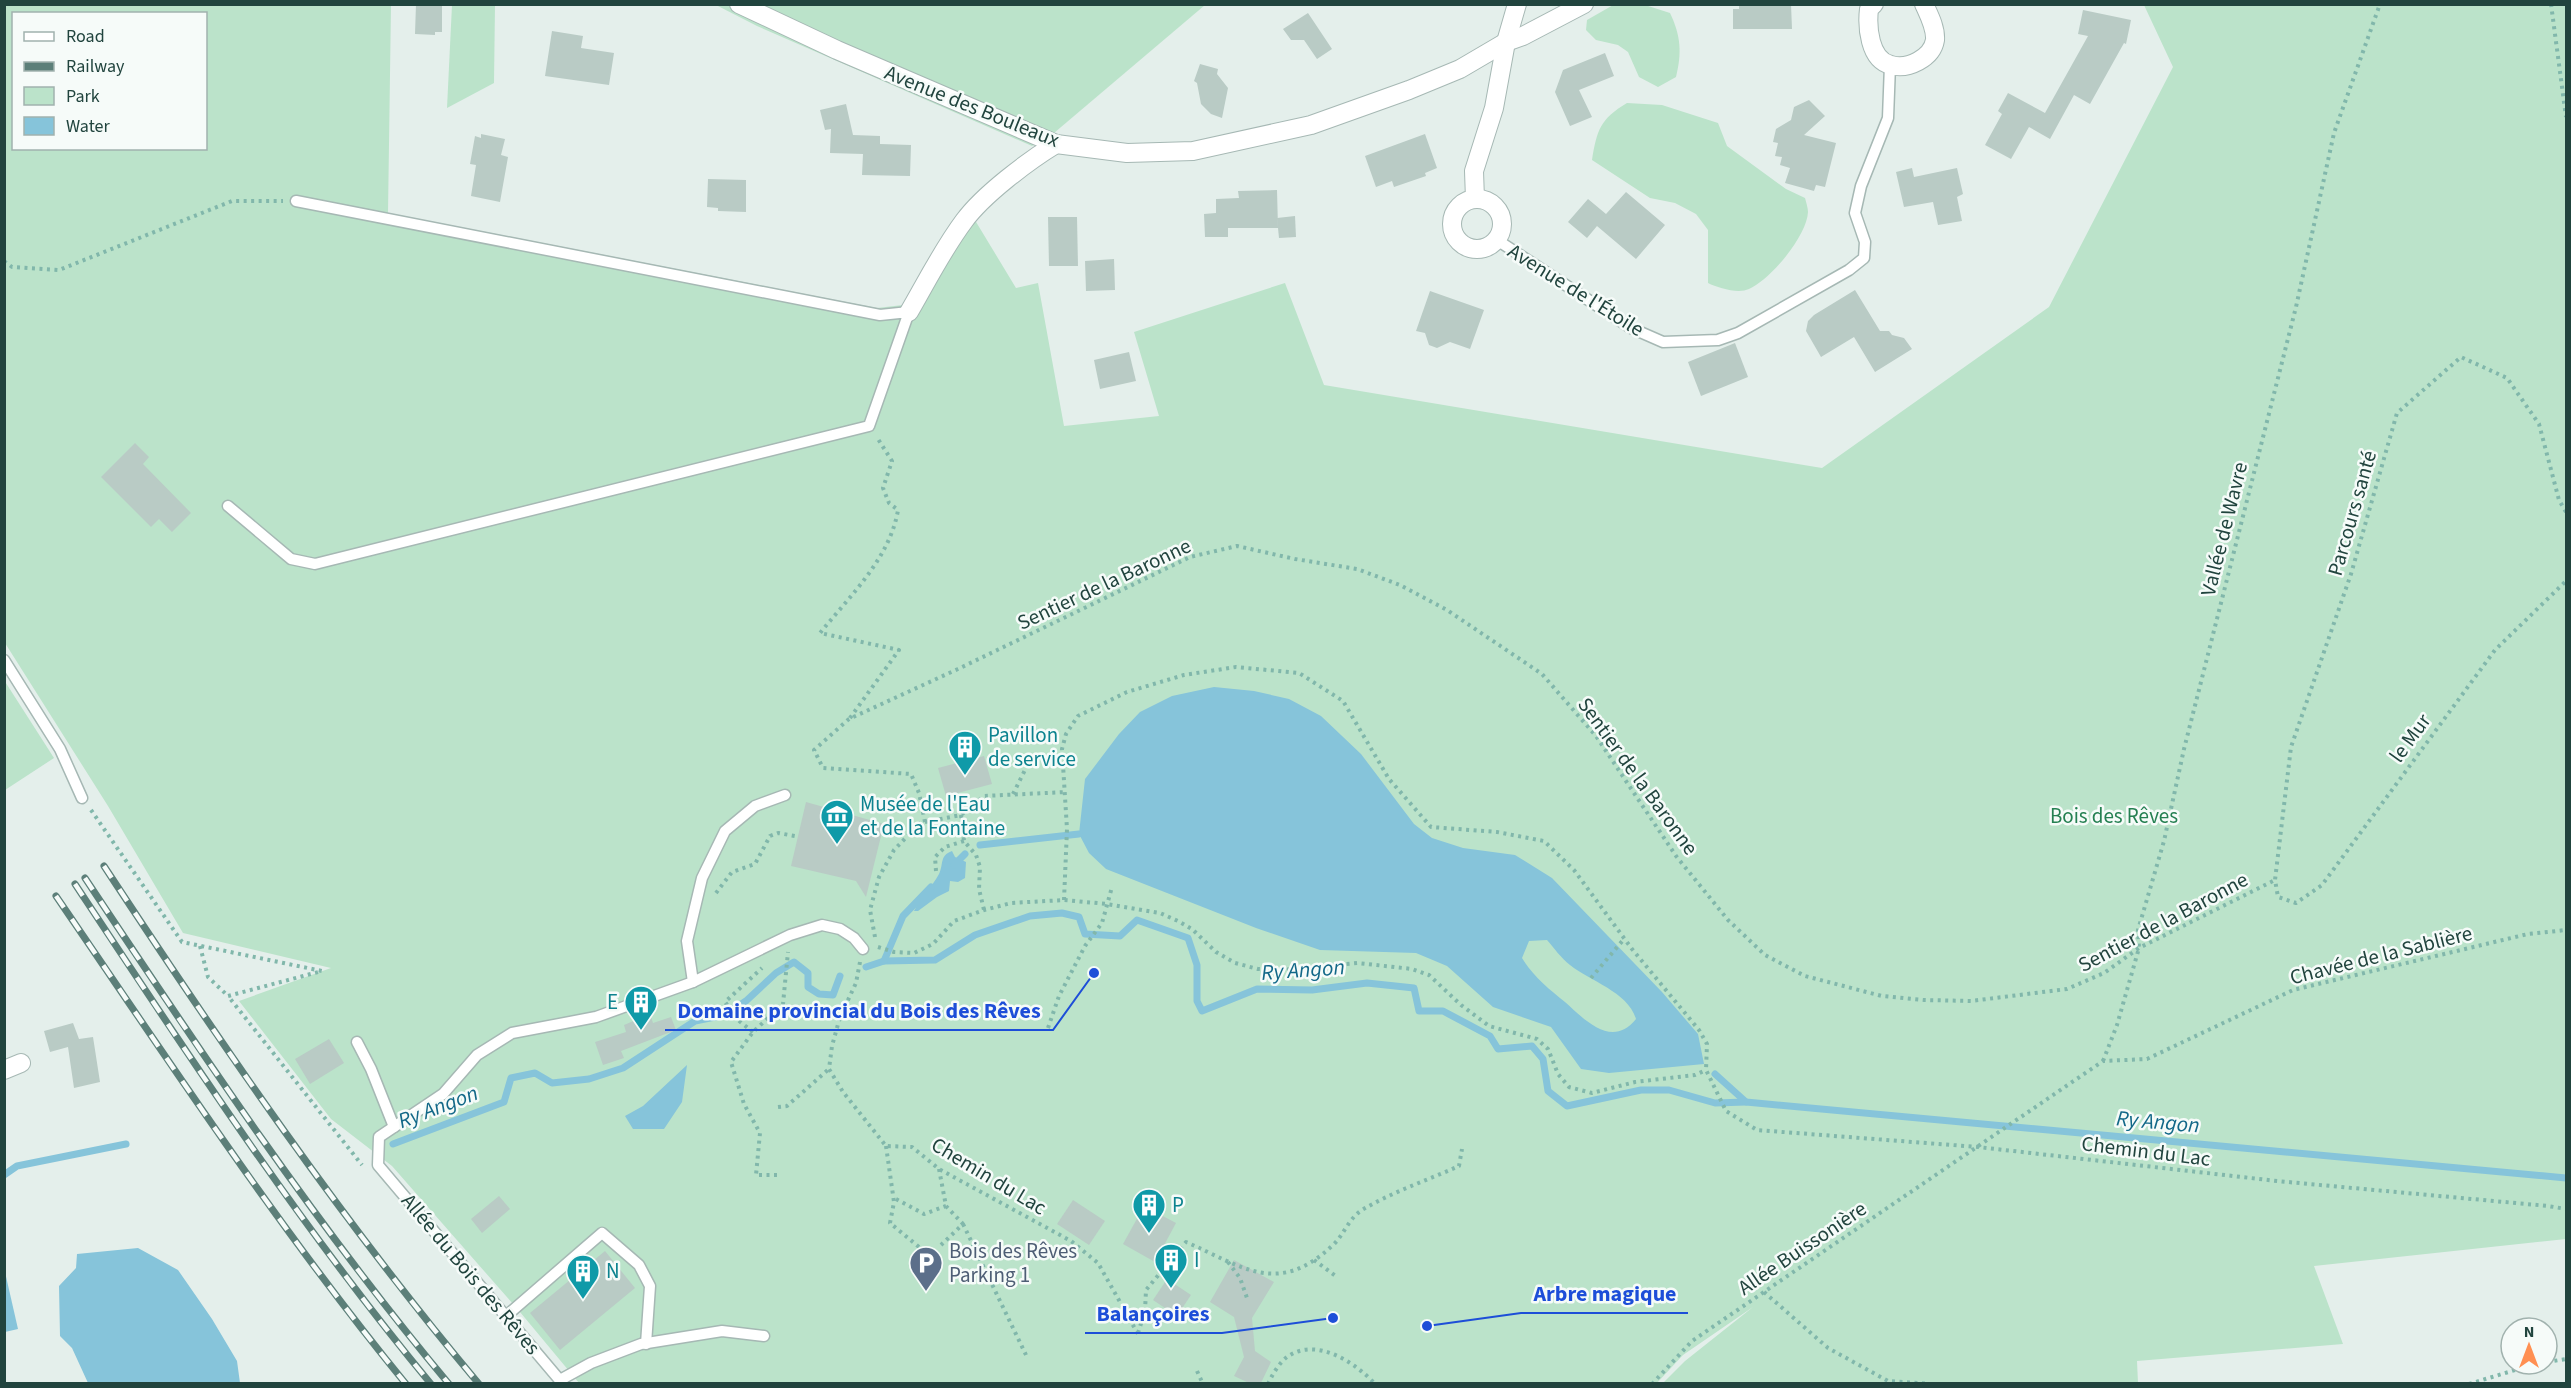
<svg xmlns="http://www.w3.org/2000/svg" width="2571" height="1388" viewBox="0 0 2571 1388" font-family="'Source Sans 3',sans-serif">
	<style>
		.green { fill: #bbe3ca; fill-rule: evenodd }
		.water { fill: #86c4da; fill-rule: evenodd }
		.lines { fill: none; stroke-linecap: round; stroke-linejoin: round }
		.stream { stroke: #86c4da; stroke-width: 7 }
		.building { fill: #b9cbc5 }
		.service-casing { stroke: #a6b8b4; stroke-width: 13 }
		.minor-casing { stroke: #a6b8b4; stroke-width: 20 }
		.path { stroke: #81b7ab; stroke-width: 4; stroke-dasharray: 3 4.5; stroke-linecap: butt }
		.service { stroke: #fff; stroke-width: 10 }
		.minor { stroke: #fff; stroke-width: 18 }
		.rail-casing { stroke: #5c7f79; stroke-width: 7 }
		.rail { stroke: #f6fbf9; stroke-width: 4.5; stroke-dasharray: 14; stroke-linecap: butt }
		.labels { text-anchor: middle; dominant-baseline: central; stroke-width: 5; stroke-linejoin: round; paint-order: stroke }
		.street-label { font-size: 21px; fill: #21443e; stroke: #f6fbf9 }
		.culture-label { font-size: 21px; fill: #0d838f; stroke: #f6fbf9; text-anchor: start }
		.park-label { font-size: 21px; fill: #258052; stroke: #f6fbf9 }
		.service-label { font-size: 21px; fill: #4e5e75; stroke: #f6fbf9; text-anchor: start }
		.water-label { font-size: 22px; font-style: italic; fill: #126888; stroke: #f6fbf9 }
		.leader { fill: none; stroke: #1d4ed8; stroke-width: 2 }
		.callout-dot { fill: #1d4ed8; stroke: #f6fbf9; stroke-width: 2 }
		.callout-label { font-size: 22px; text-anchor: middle; font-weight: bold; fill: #1d4ed8; stroke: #f6fbf9; stroke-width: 5; stroke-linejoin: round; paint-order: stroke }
	</style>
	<rect width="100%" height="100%" fill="#e4efeb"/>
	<g class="green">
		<path d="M 1615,4 L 1645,5 L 1670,13 C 1681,36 1682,53 1676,77 L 1658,87 L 1639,77 L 1628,52 L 1618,45 L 1596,40 L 1586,30 L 1587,20 Z"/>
		<path d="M 5,5 L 391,5 L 388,213 L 877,308 L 903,305 L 967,207 L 1016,288 L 1038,283 L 1064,426 L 1159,416 L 1134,332 L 1285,283 L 1324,385 L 1822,468 L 2049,307 L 2173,67 L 2144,5 L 2566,5 L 2566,1239 L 2314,1266 L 2343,1344 L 2137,1361 L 2138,1383 L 1663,1383 L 1685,1361 L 1753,1307 L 1683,1355 L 1657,1383 L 579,1383 L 520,1312 L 392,1166 L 331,1119 L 239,1001 L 331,968 L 183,933 L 108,806 L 5,643 ZM 14,14 L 206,14 L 206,148 L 14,148 Z"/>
		<path d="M 452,5 L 495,5 L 494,83 L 447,108 Z"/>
		<path d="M 716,5 L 1205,5 L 1054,133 L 1032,146 L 757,26 Z"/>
		<path d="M 1627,103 L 1662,105 L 1718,123 L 1727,146 L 1786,189 L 1805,198 C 1806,202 1808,208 1808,212 C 1807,236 1770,280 1749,289 C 1738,294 1718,288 1708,283 L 1708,230 L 1696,214 L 1675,203 L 1650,198 L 1592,160 C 1597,130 1600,119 1627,103 Z"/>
		<path d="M 4,680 L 54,758 L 5,790 L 4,790 Z"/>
	</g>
	<g class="water">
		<path d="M 1214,687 L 1254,691 L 1289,699 L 1321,716 L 1361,754 L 1414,824 L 1432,838 L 1463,848 L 1515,855 L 1552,878 L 1662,992 L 1698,1034 L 1704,1064 L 1609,1073 L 1581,1069 L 1551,1027 L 1493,1007 L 1447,966 L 1416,953 L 1320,950 L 1256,928 L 1106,869 L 1089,853 L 1079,834 L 1085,779 L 1119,734 L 1140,712 L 1172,696 ZM 1547,940 C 1554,948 1561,958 1570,965 C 1590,981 1628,992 1636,1019 C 1612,1049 1585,1020 1565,1002 C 1549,989 1533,976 1522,958 L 1529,941 Z"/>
		<path d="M 952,851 L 955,857 L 966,862 L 965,878 L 958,882 L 950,881 L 949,891 L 937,897 L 918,911 L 914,911 C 921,897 932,887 939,874 C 944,864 939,856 952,851 Z"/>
		<path d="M 687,1065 L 682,1102 L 664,1129 L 633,1129 L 625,1116 L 643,1106 Z"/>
		<path d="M 138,1248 L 178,1270 L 212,1319 L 237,1361 L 240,1383 L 88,1383 L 72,1348 L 60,1336 L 59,1286 L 76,1268 L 77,1254 Z"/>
		<path d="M 5,1272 L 18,1329 L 5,1332 L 4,1332 Z"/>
	</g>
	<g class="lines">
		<g class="stream">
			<path d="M 980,845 L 1079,834"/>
			<path d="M 954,865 L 965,854"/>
			<path d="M 884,961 L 935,960 L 975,935 L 1030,916 L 1062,913 L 1079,917 L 1085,934 L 1120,936 L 1137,920 L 1188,938 L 1197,965 L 1197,1001 L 1202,1011 L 1257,989 L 1312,990 L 1367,983 L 1414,988 L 1419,1011 L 1443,1011 L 1490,1036 L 1498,1049 L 1532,1046 L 1543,1059 L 1548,1091 L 1567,1106 L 1641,1090 L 1669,1090 L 1715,1103 L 1746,1102"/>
			<path d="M 866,967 L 884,961 L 903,916 L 931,887"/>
			<path d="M 1715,1074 L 1746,1102 L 2566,1178"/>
			<path d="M 393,1144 L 504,1102 L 511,1078 L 535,1073 L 552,1083 L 589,1079 L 623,1068 L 695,1021 L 725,1015 L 746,1001 L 776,973 L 794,962 L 808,973 L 808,987 L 819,994 L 833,995 L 840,976"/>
			<path d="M 4,1175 L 17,1166 L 126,1144"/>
		</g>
	</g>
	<g class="building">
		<path d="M 416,4 L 442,4 L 442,32 L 435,32 L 435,35 L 415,34 Z"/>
		<path d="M 1739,4 L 1791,4 L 1792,29 L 1733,29 L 1733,9 L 1739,9 Z"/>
		<path d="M 2083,10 L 2131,20 L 2126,44 L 2124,43 L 2090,104 L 2074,95 L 2050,139 L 2029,127 L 2011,159 L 1985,145 L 2002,114 L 1998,111 L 2008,93 L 2045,113 L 2088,36 L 2078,34 Z"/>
		<path d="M 1308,13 L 1332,49 L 1317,59 L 1304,40 L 1291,40 L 1283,29 Z"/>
		<path d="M 552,31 L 583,36 L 581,48 L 614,53 L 609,85 L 545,76 Z"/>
		<path d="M 1605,53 L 1614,76 L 1579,90 L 1592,117 L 1570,126 L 1555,92 L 1563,70 Z"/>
		<path d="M 1200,64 L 1218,69 L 1217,74 L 1228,88 L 1222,118 L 1211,114 L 1201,104 L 1197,83 L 1194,81 Z"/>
		<path d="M 1809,100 L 1825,116 L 1804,135 L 1836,143 L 1825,187 L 1816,185 L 1814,191 L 1785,183 L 1790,168 L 1780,165 L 1782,157 L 1775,156 L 1778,143 L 1773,142 L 1776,129 L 1791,120 L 1794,107 Z"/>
		<path d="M 846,104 L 853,135 L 880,136 L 880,144 L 911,145 L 910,176 L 862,175 L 863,154 L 830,153 L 831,129 L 825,130 L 820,110 Z"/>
		<path d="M 481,134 L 505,139 L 501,155 L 508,157 L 500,202 L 471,196 L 476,165 L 470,164 L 475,136 L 481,138 Z"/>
		<path d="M 1425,134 L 1437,168 L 1425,173 L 1426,176 L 1394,187 L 1392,181 L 1376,187 L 1365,156 Z"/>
		<path d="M 1912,168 L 1914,177 L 1957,168 L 1963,194 L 1957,197 L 1962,221 L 1938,225 L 1933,202 L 1904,207 L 1896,172 Z"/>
		<path d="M 708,179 L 746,180 L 746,212 L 718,211 L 718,208 L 707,207 Z"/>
		<path d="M 1277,190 L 1278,228 L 1228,228 L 1228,237 L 1205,237 L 1204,214 L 1216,213 L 1216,199 L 1239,198 L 1238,191 Z"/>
		<path d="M 1626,192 L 1665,225 L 1636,259 L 1597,226 L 1587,238 L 1568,222 L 1588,199 L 1606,214 Z"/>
		<path d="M 1295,216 L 1296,237 L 1279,238 L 1277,218 Z"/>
		<path d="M 1048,217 L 1077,217 L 1078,266 L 1049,266 Z"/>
		<path d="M 1114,259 L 1115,290 L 1086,291 L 1085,261 Z"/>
		<path d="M 1855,290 L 1880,331 L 1889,331 L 1892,335 L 1904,338 L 1912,349 L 1875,372 L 1854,337 L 1821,357 L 1806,331 L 1808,321 L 1814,315 Z"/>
		<path d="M 1430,291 L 1484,310 L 1470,349 L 1450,342 L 1437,348 L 1429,345 L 1425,333 L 1416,331 Z"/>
		<path d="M 1735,343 L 1748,377 L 1701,396 L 1688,362 Z"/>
		<path d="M 1129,352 L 1136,381 L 1100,389 L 1094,360 Z"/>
		<path d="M 135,443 L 149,457 L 143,464 L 191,513 L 172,532 L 159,519 L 151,527 L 101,477 Z"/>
		<path d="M 984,756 L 992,784 L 946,796 L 938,768 Z"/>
		<path d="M 806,802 L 884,824 L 866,897 L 856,881 L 791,866 Z"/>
		<path d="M 650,1014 L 653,1023 L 671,1017 L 676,1030 L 621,1051 L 624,1058 L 603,1065 L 595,1042 L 626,1032 L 624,1025 Z"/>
		<path d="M 73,1023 L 79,1039 L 93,1037 L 100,1082 L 74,1088 L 68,1047 L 50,1052 L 44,1031 Z"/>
		<path d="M 329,1039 L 344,1063 L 310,1084 L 295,1059 Z"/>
		<path d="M 499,1196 L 510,1209 L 482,1233 L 471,1219 Z"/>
		<path d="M 1073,1200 L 1105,1221 L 1089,1245 L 1057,1224 Z"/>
		<path d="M 1144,1206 L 1176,1223 L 1155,1262 L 1123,1244 Z"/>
		<path d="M 605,1251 L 635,1288 L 560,1350 L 530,1313 Z"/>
		<path d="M 1234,1260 L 1274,1282 L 1252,1318 L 1255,1351 L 1271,1362 L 1261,1383 L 1249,1383 L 1234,1376 L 1244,1357 L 1234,1317 L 1210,1302 Z"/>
		<path d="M 1167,1279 L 1191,1295 L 1177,1316 L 1153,1300 Z"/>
	</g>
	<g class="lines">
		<defs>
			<g id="service">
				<path d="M 1497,240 L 1631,328 L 1663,342 L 1718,340 L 1738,333 L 1849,270 L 1864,258 L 1865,242 L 1855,213 L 1861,186 L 1888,118 L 1890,65"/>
				<path d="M 228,506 L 291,559 L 315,564 L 869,426 L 909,312 L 880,315 L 296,201"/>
				<path d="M 4,660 L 60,749 L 82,798"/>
				<path d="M 693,982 L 687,941 L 702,878 L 725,831 L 755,806 L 785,795"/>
				<path d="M 357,1042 L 371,1069 L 394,1127"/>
				<path d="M 506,1316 L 602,1233 L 639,1265 L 650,1286 L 646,1344"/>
				<path d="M 560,1380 L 591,1363 L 641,1344 L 722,1331 L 764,1336"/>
				<path d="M 563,1384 L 378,1165 L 379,1137 L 443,1094 L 477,1055 L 512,1033 L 596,1017 L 693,982 L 790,935 L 822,925 L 840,929 L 854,938 L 863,949"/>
			</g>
			<g id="minor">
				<path d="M 739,4 L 837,50 L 1056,144 L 1127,153 L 1193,151 L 1311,125 L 1409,90 L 1460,69 L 1506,42 L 1523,36 L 1584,4"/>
				<path d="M 1874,4 L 1869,9 C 1867,26 1869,60 1891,65 C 1908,70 1932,58 1935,40 C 1936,28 1929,15 1924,4"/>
				<path d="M 1475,199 L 1474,171 L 1494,108 L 1506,42 L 1517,4"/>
				<circle cx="1477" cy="224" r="25"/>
				<path d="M 909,312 C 927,281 943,249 964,221 C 983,195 1028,161 1056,144"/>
				<path d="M 4,1070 L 21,1063"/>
			</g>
		</defs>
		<use href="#service" class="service-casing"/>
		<use href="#minor" class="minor-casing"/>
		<g class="path">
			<path d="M 2551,4 L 2566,117"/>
			<path d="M 4,261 L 12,267 L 59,270 L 232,201 L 283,201"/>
			<path d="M 2566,512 L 2559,500 L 2539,424 L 2507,378 L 2461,357 L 2397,413 L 2351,574 L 2291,747 L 2275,880 L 2278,897 L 2296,903 L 2322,885 L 2495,650 L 2566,581"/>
			<path d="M 850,718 L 899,650 L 820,633 C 850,596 890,558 898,510 L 889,503 L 883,488 L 892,461 L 878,439"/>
			<path d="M 1013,794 L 1027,766"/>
			<path d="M 91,810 L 182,942 L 322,971 L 228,996 L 362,1165"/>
			<path d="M 961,815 L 964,841 L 976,855 L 980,867 L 979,889 L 984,910"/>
			<path d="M 925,822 L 919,793 L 911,774 L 823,768 L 814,750 L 849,719 L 958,669 L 1190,557 L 1237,546 L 1295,559 L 1357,569 L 1400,585 L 1447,610 L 1542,674 L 1596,736 L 1676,856 L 1728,920 L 1765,955 L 1805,976 L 1882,996 L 1924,1000 L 1971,1001 L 2067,989 L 2104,973 L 2139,948 L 2275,880"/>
			<path d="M 936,871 L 935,857 L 945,847 L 964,841"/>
			<path d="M 716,893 L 732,872 L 755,864 L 770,836 L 778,833 L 795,836"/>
			<path d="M 1064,900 L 1067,829 L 1062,749 L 1066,734 L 1078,716 L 1127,692 L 1184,675 L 1236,667 L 1299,673 L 1343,701 L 1389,779 L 1431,827 L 1497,832 L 1544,841 L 1574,870 L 1632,949 L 1699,1030 L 1707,1044 L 1706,1070 L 1726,1111 L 1757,1130 L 1978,1147 L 2277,1181 L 2548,1206 L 2566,1209"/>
			<path d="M 875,937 L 870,910 L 879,877 L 894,850 L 920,823 L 961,815 L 984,796 L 1066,792"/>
			<path d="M 200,946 L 208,977 L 228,996"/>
			<path d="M 878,947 L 894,952 L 914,953 L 933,944 L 954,921 L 984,910 L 1011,903 L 1064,900 L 1107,904 L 1160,913 L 1178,921 L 1192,929 L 1216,952 L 1235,963 L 1258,969 L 1281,970 L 1358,963 L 1412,969 L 1429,975 L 1461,1005 L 1489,1026 L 1537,1039 L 1548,1049 L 1558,1074 L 1569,1087 L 1592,1093 L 1635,1082 L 1695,1075 L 1706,1070"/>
			<path d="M 860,962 L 856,983 L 840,1017 L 832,1046 L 829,1069 L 843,1092 L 886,1146 L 912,1147 L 939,1169 L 1071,1241 L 1098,1263 L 1138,1334"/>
			<path d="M 1591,978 L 1624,939"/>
			<path d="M 1048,1028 L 1059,996 L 1085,946 L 1102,923 L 1112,887"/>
			<path d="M 753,1032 L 738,1020 L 725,1002 L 762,968"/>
			<path d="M 2103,1061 L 2117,1025 L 2139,948 L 2138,930 L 2164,841 L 2184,749 L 2296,307 L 2334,133 L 2380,4"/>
			<path d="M 778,1107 L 787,1106 L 829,1069"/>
			<path d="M 886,1146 L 894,1202 L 890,1223 L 919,1247"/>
			<path d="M 939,1169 L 946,1206 L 963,1224 L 941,1245"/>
			<path d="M 777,1175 L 756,1175 L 760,1133 L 744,1104 L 731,1062 L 753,1032 L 783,1004 L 788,952"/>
			<path d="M 896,1199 L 924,1214 L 946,1206"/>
			<path d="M 963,1224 L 1026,1355"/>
			<path d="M 1314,1260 L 1337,1277"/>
			<path d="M 1228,1262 L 1240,1278 L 1247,1298"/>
			<path d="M 1764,1292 L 1828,1348 L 1888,1381 L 1931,1384"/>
			<path d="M 1138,1333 L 1145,1311 L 1146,1290 L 1186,1242 C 1243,1267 1278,1297 1333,1245 C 1344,1235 1348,1219 1362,1210 C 1392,1192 1428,1180 1459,1166 L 1462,1149"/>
			<path d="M 2547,1362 L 2566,1359"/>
			<path d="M 1197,1371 L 1203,1384"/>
			<path d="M 1268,1384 C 1272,1375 1279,1363 1287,1357 C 1316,1336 1356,1363 1375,1384"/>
			<path d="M 1652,1384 L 1692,1341 L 2103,1061 L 2147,1059 L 2293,990 L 2528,934 L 2566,930"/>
			<path d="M 2384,1384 L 2391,1384"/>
			<path d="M 2469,1384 L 2535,1364"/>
		</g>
		<use href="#service" class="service"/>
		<use href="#minor" class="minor"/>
		<defs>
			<g id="rail">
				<path d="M 104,866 C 221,1044 342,1221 479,1384"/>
				<path d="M 85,878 C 200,1051 315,1224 449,1384"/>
				<path d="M 75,884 C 188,1055 300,1226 431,1384"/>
				<path d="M 56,896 C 169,1061 279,1229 406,1384"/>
			</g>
		</defs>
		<use href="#rail" class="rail-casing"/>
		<use href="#rail" class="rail"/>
	</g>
	<defs>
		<symbol id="building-pin" viewBox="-11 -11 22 30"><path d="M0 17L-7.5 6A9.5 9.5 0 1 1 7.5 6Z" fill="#0f9aa8" stroke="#f6fbf9"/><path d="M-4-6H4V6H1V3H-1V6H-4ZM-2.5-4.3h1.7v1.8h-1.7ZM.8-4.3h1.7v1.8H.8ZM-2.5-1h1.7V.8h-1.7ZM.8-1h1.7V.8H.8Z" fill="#fff"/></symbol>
		<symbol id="museum-pin" viewBox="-11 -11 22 30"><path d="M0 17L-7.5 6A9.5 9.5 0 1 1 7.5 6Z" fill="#0f9aa8" stroke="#f6fbf9"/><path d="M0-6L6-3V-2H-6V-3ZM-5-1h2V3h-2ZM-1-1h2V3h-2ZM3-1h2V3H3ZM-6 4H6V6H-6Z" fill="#fff"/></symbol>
		<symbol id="parking-pin" viewBox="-11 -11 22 30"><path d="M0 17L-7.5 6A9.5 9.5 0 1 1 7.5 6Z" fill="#5c6f8a" stroke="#f6fbf9"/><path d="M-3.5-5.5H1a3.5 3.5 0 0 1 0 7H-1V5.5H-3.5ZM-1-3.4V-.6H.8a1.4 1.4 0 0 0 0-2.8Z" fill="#fff"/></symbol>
	</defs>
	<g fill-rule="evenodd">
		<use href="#building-pin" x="946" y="728" width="38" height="52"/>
		<use href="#museum-pin" x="818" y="797" width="38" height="52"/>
		<use href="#building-pin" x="622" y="983" width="38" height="52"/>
		<use href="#building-pin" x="1130" y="1186" width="38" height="52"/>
		<use href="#building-pin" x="1152" y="1241" width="38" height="52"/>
		<use href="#parking-pin" x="907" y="1244" width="38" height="52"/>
		<use href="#building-pin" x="564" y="1252" width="38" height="52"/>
	</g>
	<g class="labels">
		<g class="street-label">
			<text transform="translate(972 106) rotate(22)">Avenue des Bouleaux</text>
			<text transform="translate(1576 290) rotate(32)">Avenue de l'Étoile</text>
			<text transform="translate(2352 513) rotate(-74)">Parcours santé</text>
			<text transform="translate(2224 529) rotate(-76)">Vallée de Wavre</text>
			<text transform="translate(1104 584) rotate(-25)">Sentier de la Baronne</text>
			<text transform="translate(2410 738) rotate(-54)">le Mur</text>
			<text transform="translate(1638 776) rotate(54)">Sentier de la Baronne</text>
			<text transform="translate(2163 922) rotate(-28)">Sentier de la Baronne</text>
			<text transform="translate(2381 955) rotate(-14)">Chavée de la Sablière</text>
			<text transform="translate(2146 1151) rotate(7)">Chemin du Lac</text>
			<text transform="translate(989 1176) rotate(31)">Chemin du Lac</text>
			<text transform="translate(1802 1248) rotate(-34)">Allée Buissonière</text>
			<text transform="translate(471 1274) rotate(50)">Allée du Bois des Rêves</text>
		</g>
		<g class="culture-label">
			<text x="988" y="735">Pavillon<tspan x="988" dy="24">de service</tspan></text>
			<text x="860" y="804">Musée de l'Eau<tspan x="860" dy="24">et de la Fontaine</tspan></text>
			<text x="618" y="1002" text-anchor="end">E</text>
			<text x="1172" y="1205">P</text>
			<text x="1194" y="1260">I</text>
			<text x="606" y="1271">N</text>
		</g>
		<g class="park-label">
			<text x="2114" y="816">Bois des Rêves</text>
		</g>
		<g class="service-label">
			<text x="949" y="1251">Bois des Rêves<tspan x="949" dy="24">Parking 1</tspan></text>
		</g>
		<g class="water-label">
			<text transform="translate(1303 970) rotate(-4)">Ry Angon</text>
			<text transform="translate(438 1107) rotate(-21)">Ry Angon</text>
			<text transform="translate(2158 1122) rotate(5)">Ry Angon</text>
		</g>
	</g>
	<path class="leader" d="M1094 973L1053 1030H665M1427 1326L1521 1313H1688M1333 1318L1222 1333H1085"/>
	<g class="callout-dot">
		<circle cx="1094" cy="973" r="6"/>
		<circle cx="1427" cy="1326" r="6"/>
		<circle cx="1333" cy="1318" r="6"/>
	</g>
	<g class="callout-label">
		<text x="859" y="1018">Domaine provincial du Bois des Rêves</text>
		<text x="1605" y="1301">Arbre magique</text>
		<text x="1153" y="1321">Balançoires</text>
	</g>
	<rect width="2571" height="1388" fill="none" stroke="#21443e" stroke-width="12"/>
	<rect x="12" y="12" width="195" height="138" fill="#f6fbf9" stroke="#a1b2ae" stroke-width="1.5"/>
	<rect x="24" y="32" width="30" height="9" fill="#ffffff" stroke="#a1b2ae" stroke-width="1.5"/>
	<text x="66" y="42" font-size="18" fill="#21443e">Road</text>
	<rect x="24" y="62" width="30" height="9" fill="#5c7f79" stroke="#a1b2ae" stroke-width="1.5"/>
	<text x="66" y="72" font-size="18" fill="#21443e">Railway</text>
	<rect x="24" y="87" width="30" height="18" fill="#bbe3ca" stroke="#a1b2ae" stroke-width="1.5"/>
	<text x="66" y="102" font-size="18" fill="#21443e">Park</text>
	<rect x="24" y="117" width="30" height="18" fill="#86c4da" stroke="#a1b2ae" stroke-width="1.5"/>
	<text x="66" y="132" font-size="18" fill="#21443e">Water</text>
	<g transform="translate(2529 1346)"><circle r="28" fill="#f6fbf9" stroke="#a1b2ae" stroke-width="1.5"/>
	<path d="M0-4.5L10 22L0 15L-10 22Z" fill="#ff8f52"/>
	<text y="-9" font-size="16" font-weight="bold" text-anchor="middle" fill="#21443e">N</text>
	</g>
</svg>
